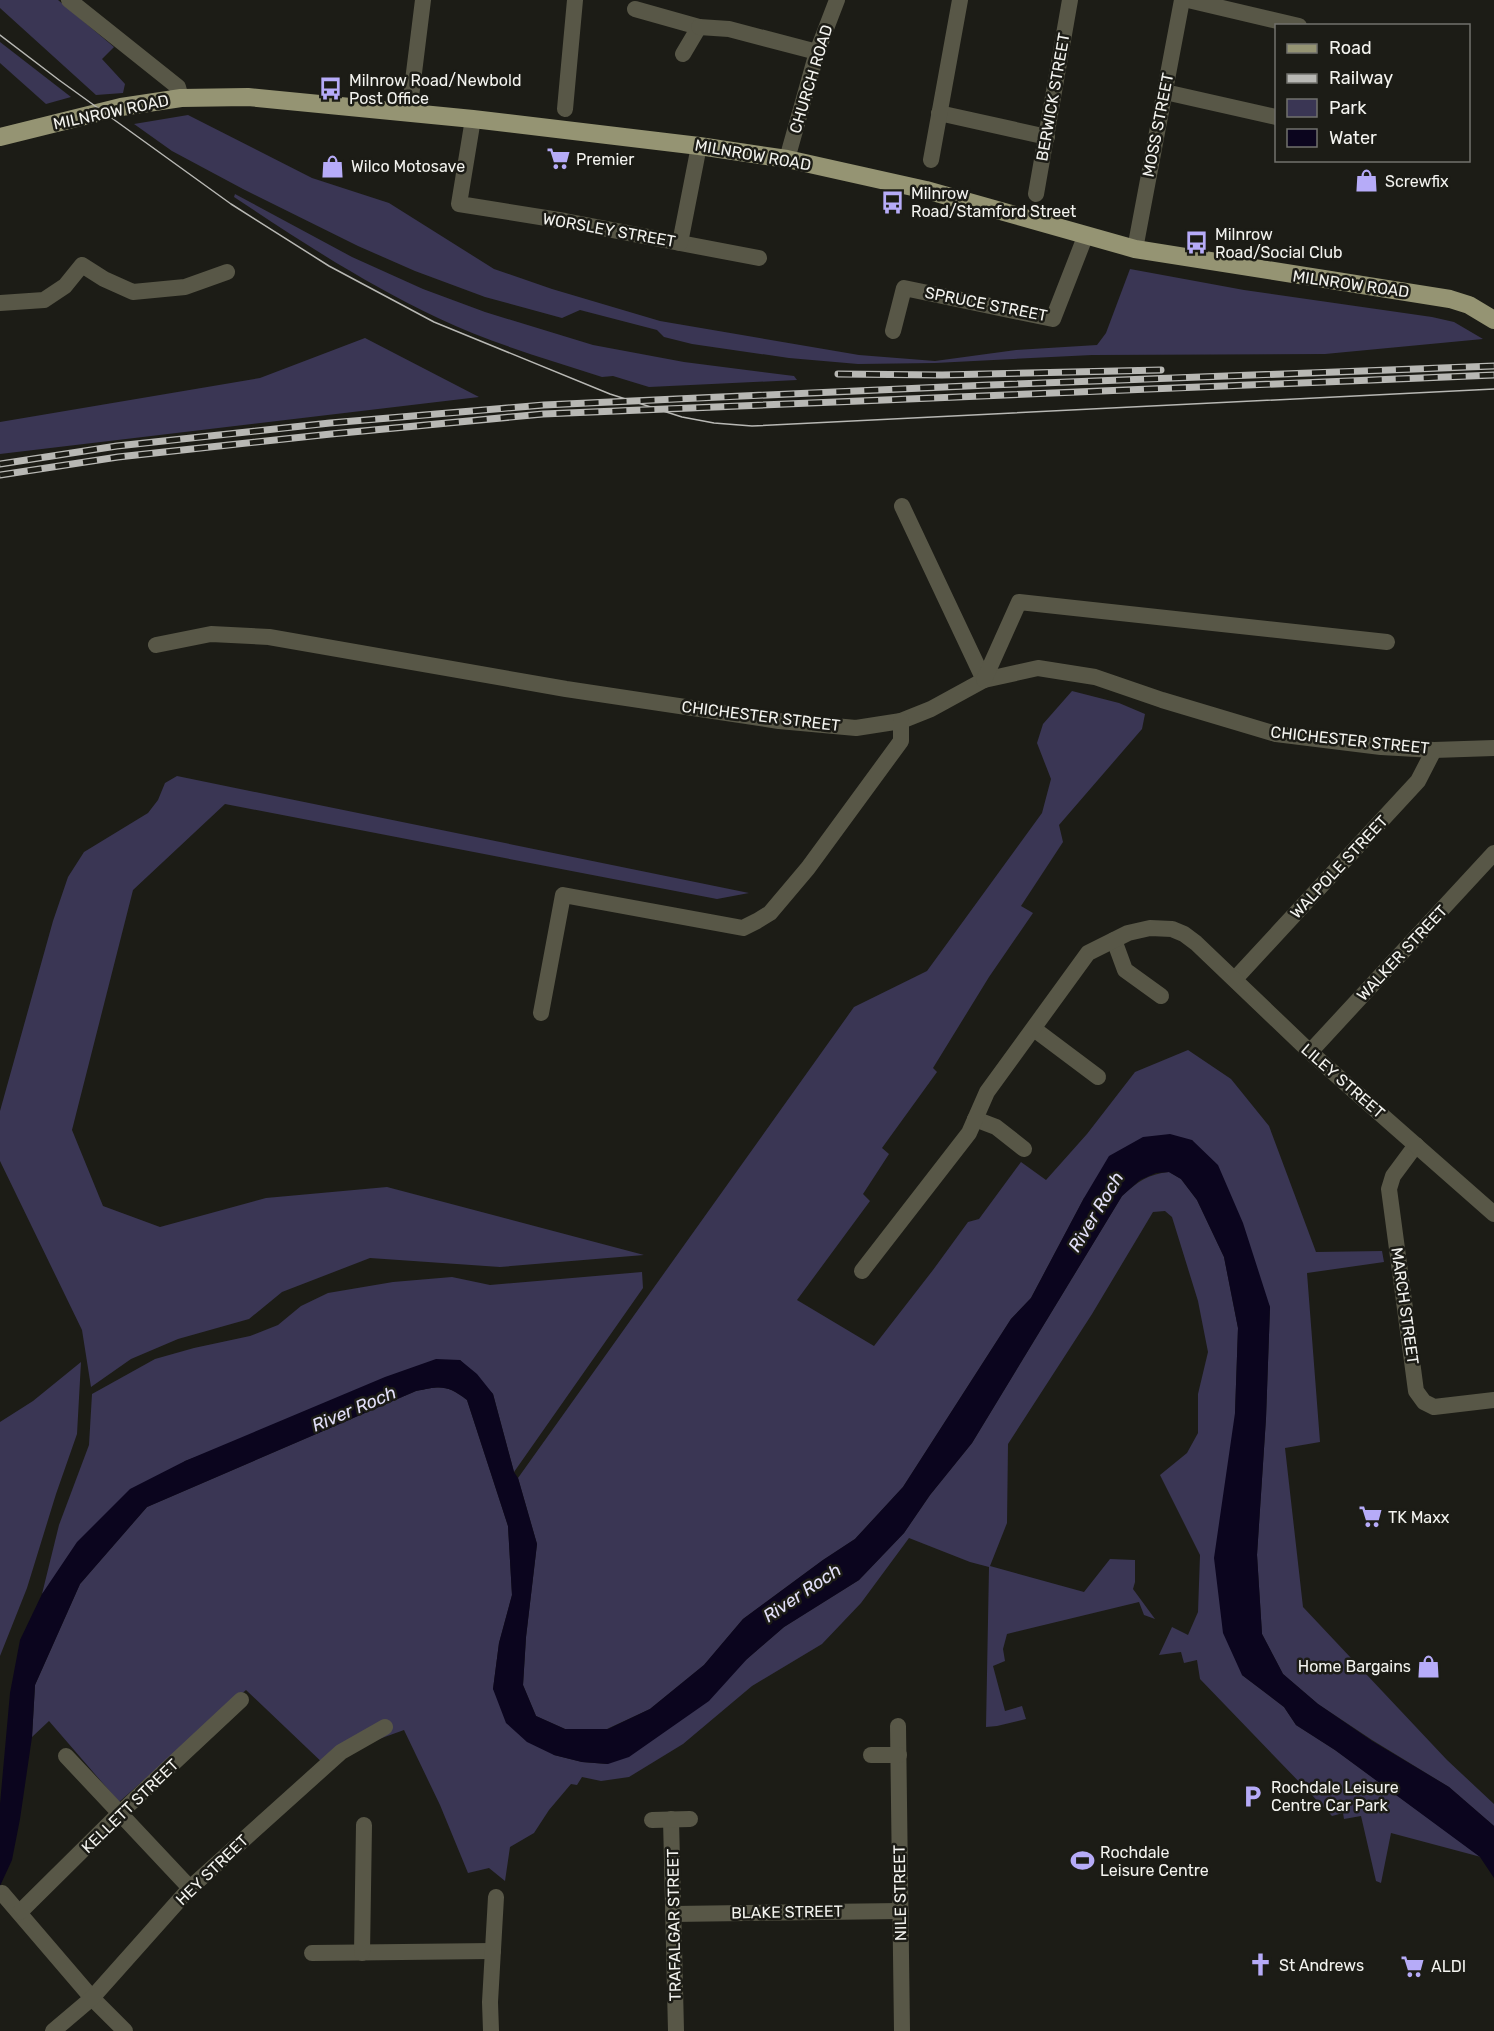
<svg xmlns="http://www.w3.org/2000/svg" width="1494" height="2031" viewBox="0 0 1494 2031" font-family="Rubik,sans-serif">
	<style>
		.green { fill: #3a3654 }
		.water { fill: #0b051e }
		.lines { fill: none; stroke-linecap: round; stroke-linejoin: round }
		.street { stroke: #585747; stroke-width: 16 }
		.primary { stroke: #959473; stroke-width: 18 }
		.tram { stroke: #b8b8b4; stroke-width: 1.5 }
		.rail-casing { stroke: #b8b8b4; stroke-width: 7 }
		.rail { stroke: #1c1c16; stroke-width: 4.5; stroke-dasharray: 14; stroke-linecap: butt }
		.labels { text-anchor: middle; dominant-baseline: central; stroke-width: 5; stroke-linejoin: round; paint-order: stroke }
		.street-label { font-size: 16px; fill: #f3f3ef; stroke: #1c1c16 }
		.poi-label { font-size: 16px; fill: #f3f3ef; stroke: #1c1c16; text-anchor: start }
		.water-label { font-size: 18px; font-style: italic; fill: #e3e0f9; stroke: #1c1c16 }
	</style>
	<rect width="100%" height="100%" fill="#1c1c16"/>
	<g class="green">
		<path d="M 0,0 L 58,0 L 114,47 L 102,59 L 125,84 L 123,93 L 96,95 L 0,8 Z"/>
		<path d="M 0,42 L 71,97 L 46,104 L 0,63 Z"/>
		<path d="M 188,115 L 312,178 L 389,203 L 494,269 L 552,289 L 660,321 L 859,355 L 935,361 L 1016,350 L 1097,345 L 1106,333 L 1130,269 L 1244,290 L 1432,317 L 1454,322 L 1483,339 L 1325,354 L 1092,355 L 935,363 L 858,364 L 789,358 L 692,344 L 664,337 L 657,330 L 580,310 L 562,318 L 485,297 L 415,271 L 358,246 L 243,189 L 172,151 L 134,124 Z"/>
		<path d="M 235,194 L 352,257 L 423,289 L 485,312 L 593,345 L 684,362 L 794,376 L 797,380 L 649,387 L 613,376 L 602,377 C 547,359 490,343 438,318 C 366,284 300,241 234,197 Z"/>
		<path d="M 365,338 L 479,397 L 0,454 L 0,422 L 260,378 Z"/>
		<path d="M 1072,691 L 1119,703 L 1145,714 L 1142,729 L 1059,825 L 1063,842 L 1021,906 L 1033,913 L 989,977 L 933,1068 L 937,1072 L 882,1148 L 889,1154 L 863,1194 L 870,1201 L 797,1300 L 874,1346 L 933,1270 L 968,1222 L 979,1219 L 1021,1162 L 1046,1180 L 1087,1134 L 1135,1072 L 1188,1050 L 1231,1079 L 1269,1126 L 1316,1252 L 1382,1251 L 1384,1262 L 1307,1273 L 1320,1442 L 1285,1448 L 1303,1607 L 1447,1760 L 1494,1804 L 1494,1826 L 1449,1787 L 1372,1740 L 1318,1704 L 1283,1674 L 1262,1634 L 1257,1555 L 1266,1418 L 1270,1307 L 1192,1140 L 1084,1198 L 1031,1298 L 1011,1319 L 903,1487 L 855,1539 L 823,1560 L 743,1619 L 704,1665 L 650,1709 L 607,1729 L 565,1729 L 536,1716 L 523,1685 L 526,1637 L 537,1544 L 518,1478 L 854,1007 L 927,971 L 1042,813 L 1051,779 L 1037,743 L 1043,724 Z"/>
		<path d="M 177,776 L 749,893 L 717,899 L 225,804 L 133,890 L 72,1130 L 103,1206 L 160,1227 L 266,1198 L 387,1187 L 644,1255 L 500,1267 L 370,1258 L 282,1292 L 249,1319 L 178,1339 L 131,1359 L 91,1387 L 82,1330 L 0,1161 L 0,1111 L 53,921 L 68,877 L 84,852 L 148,813 L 158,800 L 165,783 Z"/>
		<path d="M 1169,1172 L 1181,1179 L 1197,1200 L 1224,1257 L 1238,1328 L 1235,1413 L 1242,1675 L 1284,1707 L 1296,1725 L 1335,1750 L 1481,1857 L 1391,1833 L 1381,1883 L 1376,1881 L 1361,1816 L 1344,1819 L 1343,1813 L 1332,1816 L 1200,1679 L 1197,1660 L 1184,1663 L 1181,1652 L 1159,1655 L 1172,1627 L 1188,1635 L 1198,1612 L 1200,1555 L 1160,1475 L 1187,1453 L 1198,1433 L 1198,1394 L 1208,1352 L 1198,1301 L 1172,1217 L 1165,1211 L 1153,1212 L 1092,1314 L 1008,1444 L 1007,1523 L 990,1566 L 1084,1592 L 1110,1559 L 1135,1560 L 1135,1582 L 1133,1589 L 1155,1619 L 1144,1615 L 1139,1602 L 1007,1634 L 1003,1649 L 1005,1661 L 993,1666 L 1005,1711 L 1022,1706 L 1026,1719 L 997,1726 L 986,1727 L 989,1567 L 970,1562 L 909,1538 L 861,1603 L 822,1644 L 752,1686 L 683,1744 L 629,1777 L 601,1781 L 582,1777 L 577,1785 L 571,1784 L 549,1810 L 534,1833 L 510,1847 L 505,1881 L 489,1868 L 468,1873 L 440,1805 L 404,1730 L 346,1751 L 328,1768 L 246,1690 L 119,1802 L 49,1721 L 32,1737 L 35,1685 L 80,1584 L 147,1507 L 416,1391 C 440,1386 447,1384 467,1400 L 508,1526 L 512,1595 L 499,1643 L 493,1689 L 554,1755 L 582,1762 L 607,1764 L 747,1659 L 784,1627 L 859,1580 L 904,1533 L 930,1495 L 972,1443 L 1122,1196 C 1137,1182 1148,1174 1169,1172 Z"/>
		<path d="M 642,1272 L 643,1288 L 514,1472 L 493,1394 L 460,1360 L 185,1461 L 42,1594 L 59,1525 L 89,1445 L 92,1394 L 155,1359 L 194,1348 L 250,1336 L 278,1325 L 301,1306 L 328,1293 L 393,1282 L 452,1277 L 490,1285 Z"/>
		<path d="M 81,1362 L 77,1434 L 56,1494 L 27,1588 L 0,1656 L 0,1422 L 33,1401 Z"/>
	</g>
	<path class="water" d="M 1170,1134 L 1192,1140 L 1218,1165 L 1243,1223 L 1270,1307 L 1266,1418 L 1257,1555 L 1262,1634 L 1283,1674 L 1318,1704 L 1372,1741 L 1449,1787 L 1494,1826 L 1494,1878 L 1480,1857 L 1335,1750 L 1296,1725 L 1284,1707 L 1242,1675 L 1223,1633 L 1214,1558 L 1235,1413 L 1238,1328 L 1224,1257 L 1197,1200 L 1181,1179 L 1169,1172 L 1156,1173 L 1140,1180 L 1122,1196 L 972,1443 L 930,1495 L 904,1533 L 859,1580 L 784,1627 L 747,1659 L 709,1701 L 629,1757 L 608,1764 L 582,1762 L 554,1755 L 527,1742 L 506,1723 L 493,1689 L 499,1643 L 512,1595 L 508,1526 L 467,1400 C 447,1384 440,1386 416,1391 L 147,1507 L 80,1584 L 35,1685 L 32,1737 L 20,1819 L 12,1860 L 0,1886 L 0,1804 L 10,1693 L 20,1640 L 42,1594 L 77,1542 L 130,1489 L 185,1461 L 385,1377 L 436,1359 L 460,1360 L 477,1374 L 493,1394 L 514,1472 L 518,1478 L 537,1544 L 526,1637 L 523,1685 L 536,1716 L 565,1729 L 608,1729 L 650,1709 L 704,1665 L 743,1619 L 823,1560 L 855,1539 L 903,1487 L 1011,1319 L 1031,1298 L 1084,1198 L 1109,1156 L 1143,1137 Z"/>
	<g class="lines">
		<g class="street">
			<path d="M 69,0 L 178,87 L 181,98"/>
			<path d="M 1188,0 L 1299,26"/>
			<path d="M 635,9 L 699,27 L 683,54"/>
			<path d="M 699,27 L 729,29 L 817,52"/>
			<path d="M 1165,92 L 1276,117"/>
			<path d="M 565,109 L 575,0"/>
			<path d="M 409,113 L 423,0"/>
			<path d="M 939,113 L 1047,137"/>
			<path d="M 473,119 L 459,204 L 565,221 L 759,258"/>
			<path d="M 787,159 L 817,52 L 837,0"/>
			<path d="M 931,160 L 960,0"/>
			<path d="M 1036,194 L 1070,0"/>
			<path d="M 680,243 L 699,146"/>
			<path d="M 1135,249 L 1182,0"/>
			<path d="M 0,303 L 44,300 L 65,286 L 82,265 L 104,279 L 133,292 L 185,287 L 227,272"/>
			<path d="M 893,331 L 904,288 L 1053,319 L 1085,237"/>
			<path d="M 902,506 L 984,680"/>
			<path d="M 156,645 L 211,634 L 269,637 L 566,689 L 779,721 L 856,728 L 901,721 L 931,709 L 984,680 L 1038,668 L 1095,677 L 1162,700 L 1276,734 L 1381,747 L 1434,750 L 1494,748"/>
			<path d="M 984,680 L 1019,602 L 1387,642"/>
			<path d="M 1114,940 L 1125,970 L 1161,996"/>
			<path d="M 1235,979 L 1418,781 L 1434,750"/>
			<path d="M 541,1013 L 563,895 L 743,928 L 757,921 L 770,913 L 808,868 L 901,741 L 901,721"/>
			<path d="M 1034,1029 L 1098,1077"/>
			<path d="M 1310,1052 L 1494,853"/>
			<path d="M 975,1119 L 996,1127 L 1024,1149"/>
			<path d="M 1416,1145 L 1393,1176 L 1389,1189 L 1416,1391 L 1424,1402 L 1434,1407 L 1494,1400"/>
			<path d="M 862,1271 L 969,1133 L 987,1092 L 1088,953 L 1128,933 L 1150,928 L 1172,929 L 1184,934 L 1196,943 L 1310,1052 L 1494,1214"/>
			<path d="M 898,1726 L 902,2031"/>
			<path d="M 871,1755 L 899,1755"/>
			<path d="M 66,1756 L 190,1888"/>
			<path d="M 671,1819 L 676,2031"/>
			<path d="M 652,1820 L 690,1819"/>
			<path d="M 2,1893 L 92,1998 L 125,2031"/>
			<path d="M 20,1912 L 120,1813 L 241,1700"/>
			<path d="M 673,1914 L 901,1911"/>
			<path d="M 312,1953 L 493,1951"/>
			<path d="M 362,1953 L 364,1825"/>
			<path d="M 53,2031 L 92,1998 L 190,1888 L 341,1752 L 385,1727"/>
			<path d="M 491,2031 L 490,2002 L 496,1897"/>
		</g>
		<path class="primary" d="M 0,137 L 121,107 L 181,98 L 248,97 L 473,119 L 699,146 L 787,159 L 926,190 L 1135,249 L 1450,299 L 1469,305 L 1494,320"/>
		<path class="tram" d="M 0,35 L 59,80 L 231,204 L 329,266 L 434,322 L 610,394 L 682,417 L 714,423 L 752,426 L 1494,389"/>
		<defs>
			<g id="rail">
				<path d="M 838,374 L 942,375 L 1161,370"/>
				<path d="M 0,464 L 117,446 L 330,423 L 544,405 L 989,385 L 1494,366"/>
				<path d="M 0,475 L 118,457 L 331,434 L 543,414 L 1494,375"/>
			</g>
		</defs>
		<use href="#rail" class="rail-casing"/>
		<use href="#rail" class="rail"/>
	</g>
	<defs>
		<symbol id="bus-bare" viewBox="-9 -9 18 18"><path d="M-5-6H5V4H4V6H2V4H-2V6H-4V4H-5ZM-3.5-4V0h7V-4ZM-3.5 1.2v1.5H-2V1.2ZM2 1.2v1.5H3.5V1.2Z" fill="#b6abf8" stroke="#1c1c16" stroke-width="2.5" paint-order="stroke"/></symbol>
		<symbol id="supermarket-bare" viewBox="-9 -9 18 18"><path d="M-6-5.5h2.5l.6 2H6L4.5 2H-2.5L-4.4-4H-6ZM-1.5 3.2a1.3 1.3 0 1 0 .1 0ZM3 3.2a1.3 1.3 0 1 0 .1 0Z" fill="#b6abf8" stroke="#1c1c16" stroke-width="2.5" paint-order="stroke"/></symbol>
		<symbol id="shop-bare" viewBox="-9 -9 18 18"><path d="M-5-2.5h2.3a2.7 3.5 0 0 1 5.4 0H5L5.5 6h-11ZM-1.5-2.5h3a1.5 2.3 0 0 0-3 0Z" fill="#b6abf8" stroke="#1c1c16" stroke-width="2.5" paint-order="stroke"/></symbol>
		<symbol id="parking-bare" viewBox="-9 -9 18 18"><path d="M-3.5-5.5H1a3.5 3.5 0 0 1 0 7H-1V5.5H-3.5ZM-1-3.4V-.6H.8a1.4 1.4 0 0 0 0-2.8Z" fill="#b6abf8" stroke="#1c1c16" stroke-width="2.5" paint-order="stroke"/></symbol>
		<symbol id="stadium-bare" viewBox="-9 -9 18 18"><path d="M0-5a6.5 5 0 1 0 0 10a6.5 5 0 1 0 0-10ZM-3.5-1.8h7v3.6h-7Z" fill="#b6abf8" stroke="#1c1c16" stroke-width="2.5" paint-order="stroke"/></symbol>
		<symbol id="church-bare" viewBox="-9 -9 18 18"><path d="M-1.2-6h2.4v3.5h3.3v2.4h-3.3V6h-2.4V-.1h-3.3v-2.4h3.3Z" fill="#b6abf8" stroke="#1c1c16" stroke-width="2.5" paint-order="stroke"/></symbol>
	</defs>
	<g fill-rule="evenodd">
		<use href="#bus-bare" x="314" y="72" width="33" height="33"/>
		<use href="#supermarket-bare" x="542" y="142" width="33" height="33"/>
		<use href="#shop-bare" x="316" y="150" width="33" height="33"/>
		<use href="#shop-bare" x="1350" y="164" width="33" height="33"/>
		<use href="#bus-bare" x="876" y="186" width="33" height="33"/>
		<use href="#bus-bare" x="1180" y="226" width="33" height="33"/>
		<use href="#supermarket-bare" x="1354" y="1500" width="33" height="33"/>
		<use href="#shop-bare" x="1412" y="1650" width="33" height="33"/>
		<use href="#parking-bare" x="1236" y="1780" width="33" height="33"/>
		<use href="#stadium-bare" x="1066" y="1844" width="33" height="33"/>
		<use href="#church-bare" x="1244" y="1948" width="33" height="33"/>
		<use href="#supermarket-bare" x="1396" y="1950" width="33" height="33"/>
	</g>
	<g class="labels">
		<g class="street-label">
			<text transform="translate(811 79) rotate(-73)">CHURCH ROAD</text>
			<text transform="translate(1053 97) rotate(-80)">BERWICK STREET</text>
			<text transform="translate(111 112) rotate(-12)">MILNROW ROAD</text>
			<text transform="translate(1158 125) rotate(-79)">MOSS STREET</text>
			<text transform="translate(753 155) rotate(10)">MILNROW ROAD</text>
			<text transform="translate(609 230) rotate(10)">WORSLEY STREET</text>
			<text transform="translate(1351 284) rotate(8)">MILNROW ROAD</text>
			<text transform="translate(986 304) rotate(11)">SPRUCE STREET</text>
			<text transform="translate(761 716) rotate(7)">CHICHESTER STREET</text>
			<text transform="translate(1350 740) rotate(6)">CHICHESTER STREET</text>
			<text transform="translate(1339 867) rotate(-47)">WALPOLE STREET</text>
			<text transform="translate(1402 953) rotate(-47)">WALKER STREET</text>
			<text transform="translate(1343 1081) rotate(41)">LILEY STREET</text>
			<text transform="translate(1405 1306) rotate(82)">MARCH STREET</text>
			<text transform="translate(130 1806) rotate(-44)">KELLETT STREET</text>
			<text transform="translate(212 1870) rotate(-44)">HEY STREET</text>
			<text transform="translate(900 1893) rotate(-91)">NILE STREET</text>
			<text transform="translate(787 1912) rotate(-1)">BLAKE STREET</text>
			<text transform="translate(674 1925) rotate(-91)">TRAFALGAR STREET</text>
		</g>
		<g class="poi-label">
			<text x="349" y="80">Milnrow Road/Newbold<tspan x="349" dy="18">Post Office</tspan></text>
			<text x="576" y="159">Premier</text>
			<text x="351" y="166">Wilco Motosave</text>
			<text x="1385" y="181">Screwfix</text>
			<text x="911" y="193">Milnrow<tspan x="911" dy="18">Road/Stamford Street</tspan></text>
			<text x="1215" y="234">Milnrow<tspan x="1215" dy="18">Road/Social Club</tspan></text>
			<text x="1388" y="1517">TK Maxx</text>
			<text x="1411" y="1666" text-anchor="end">Home Bargains</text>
			<text x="1271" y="1787">Rochdale Leisure<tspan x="1271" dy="18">Centre Car Park</tspan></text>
			<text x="1100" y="1852">Rochdale<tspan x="1100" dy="18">Leisure Centre</tspan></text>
			<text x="1279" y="1965">St Andrews</text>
			<text x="1431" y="1966">ALDI</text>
		</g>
		<g class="water-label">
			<text transform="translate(1096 1212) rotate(-59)">River Roch</text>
			<text transform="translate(354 1409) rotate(-23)">River Roch</text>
			<text transform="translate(802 1593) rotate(-34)">River Roch</text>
		</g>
	</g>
	<rect x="1275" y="24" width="195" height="138" fill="#1c1c16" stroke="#72726d" stroke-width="1.5"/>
	<rect x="1287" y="44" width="30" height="9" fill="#959473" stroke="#72726d" stroke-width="1.5"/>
	<text x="1329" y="54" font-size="18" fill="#f3f3ef">Road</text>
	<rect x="1287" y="74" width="30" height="9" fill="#b8b8b4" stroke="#72726d" stroke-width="1.5"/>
	<text x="1329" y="84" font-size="18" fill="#f3f3ef">Railway</text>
	<rect x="1287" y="99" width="30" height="18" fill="#3a3654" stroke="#72726d" stroke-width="1.5"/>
	<text x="1329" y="114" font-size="18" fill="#f3f3ef">Park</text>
	<rect x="1287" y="129" width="30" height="18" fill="#0b051e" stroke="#72726d" stroke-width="1.5"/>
	<text x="1329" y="144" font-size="18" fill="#f3f3ef">Water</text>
</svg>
